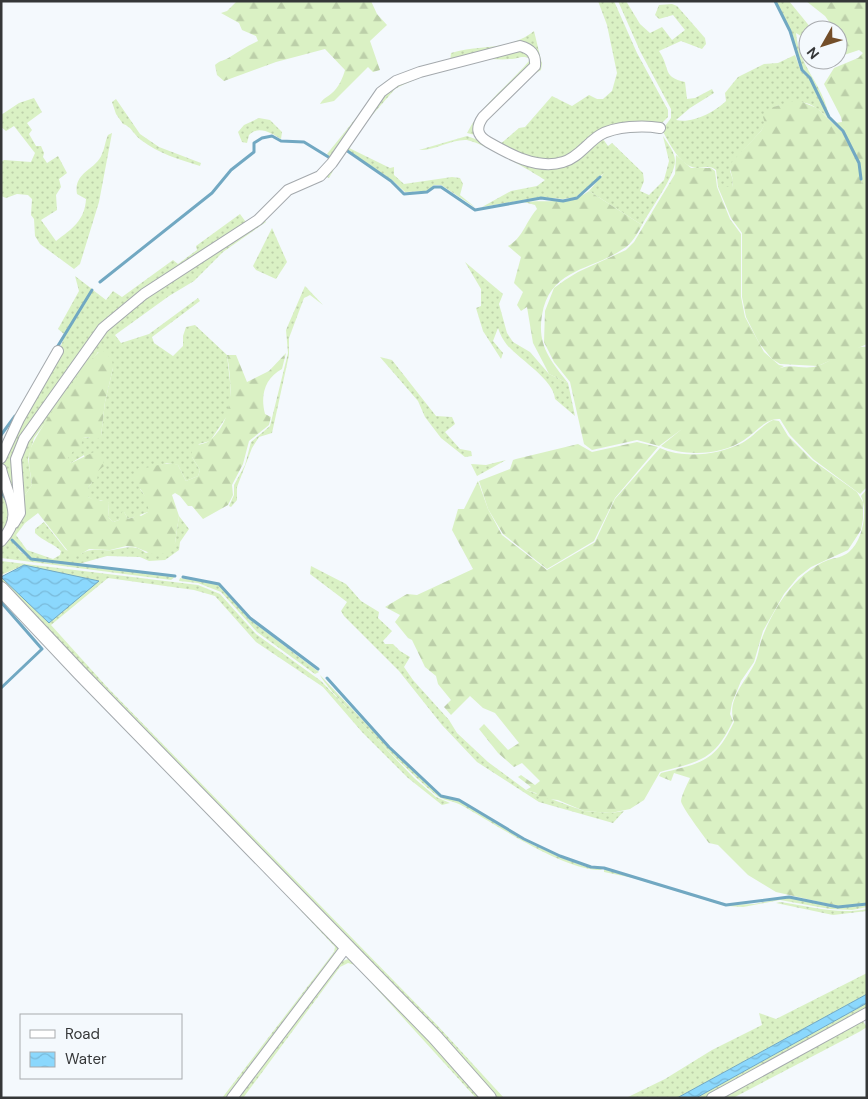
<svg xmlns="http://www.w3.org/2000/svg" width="868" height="1099" viewBox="0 0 868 1099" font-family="'DM Sans',sans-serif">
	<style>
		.grass { fill: url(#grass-dots) }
		.forest { fill: url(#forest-firs) }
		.water { fill: url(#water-waves); stroke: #71a8c2 }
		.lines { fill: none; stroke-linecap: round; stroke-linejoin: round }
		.stream { stroke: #71a8c2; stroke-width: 3 }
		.street-casing { stroke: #a4a9ad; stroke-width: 12 }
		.secondary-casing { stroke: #a4a9ad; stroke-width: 16 }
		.street { stroke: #fff; stroke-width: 10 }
		.secondary { stroke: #fff; stroke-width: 14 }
	</style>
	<defs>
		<pattern id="grass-dots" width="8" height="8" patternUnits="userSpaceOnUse" patternTransform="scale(1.25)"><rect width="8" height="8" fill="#daf1c4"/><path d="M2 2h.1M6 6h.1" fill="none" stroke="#bccfa9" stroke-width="1.8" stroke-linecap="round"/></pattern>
		<pattern id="forest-firs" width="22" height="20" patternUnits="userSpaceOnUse" patternTransform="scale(1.25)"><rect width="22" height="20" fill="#daf1c4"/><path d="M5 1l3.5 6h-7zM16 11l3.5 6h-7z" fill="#bccfa9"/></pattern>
		<pattern id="water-waves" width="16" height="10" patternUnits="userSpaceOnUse" patternTransform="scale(1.25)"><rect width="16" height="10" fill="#8bd8fd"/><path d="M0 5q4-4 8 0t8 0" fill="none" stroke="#79bada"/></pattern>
	</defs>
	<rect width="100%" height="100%" fill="#f4f9fd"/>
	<g class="grass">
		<path d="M 598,1 L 614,1 L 637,53 L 668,110 L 668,117 L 660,125 L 620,128 L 562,161 L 534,162 L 498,146 L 519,128 L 525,127 L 552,96 L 572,106 L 589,95 L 597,99 L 603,99 L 612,91 L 617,73 L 607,25 Z"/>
		<path d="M 618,1 L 626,1 L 640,24 L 650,33 L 662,27 L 672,40 L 685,30 L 673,15 L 659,19 L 655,15 L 659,5 L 672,4 L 677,6 L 705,38 L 706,44 L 702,49 L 681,41 L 659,51 C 671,69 662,77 685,82 L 687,99 L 695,98 L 712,89 L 714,93 L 690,108 L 676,120 C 692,124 715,112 726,101 L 725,93 L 738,77 L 764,64 L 778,63 L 795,55 L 801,71 L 810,79 L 817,92 L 828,118 C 805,96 803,103 776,106 L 761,131 L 740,154 L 730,171 L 733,180 L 732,187 L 718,187 L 716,170 C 709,165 704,168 697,168 C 680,167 669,142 662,130 L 671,118 L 671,109 L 640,51 Z"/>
		<path d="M 775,1 L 789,1 L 811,28 L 816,30 L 808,30 L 808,40 L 796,33 C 799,68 823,83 829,117 L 811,78 L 802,70 L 790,31 Z"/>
		<path d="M 534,31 L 542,64 L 541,70 L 531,76 L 530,47 L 450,62 L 451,53 C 480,44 507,52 534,31 Z"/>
		<path d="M 528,50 L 533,65 L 481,116 L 479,136 L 467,133 C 482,104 509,85 529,61 L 529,58 C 521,55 518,59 510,59 C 502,60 495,59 488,59 C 468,59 413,79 395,89 L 360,129 L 351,145 L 347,143 C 358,128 369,107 382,93 C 406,71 495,56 528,50 Z"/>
		<path d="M 449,59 L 448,63 L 395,80 L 330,157 L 327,154 L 385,82 L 396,76 Z"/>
		<path d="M 34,98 L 42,112 L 27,123 L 32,130 L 29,134 L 36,146 L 41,146 L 44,153 L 43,157 L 47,163 L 58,156 L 67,173 L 59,179 L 61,187 L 56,195 L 57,210 L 41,220 L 56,241 C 72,229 85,220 86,199 L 77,194 C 73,172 96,170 102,154 C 105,148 105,141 108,135 L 112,133 L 99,202 L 80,264 L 74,269 L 40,244 L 35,236 L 34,219 L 31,215 L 32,199 L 28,195 L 17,194 L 6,198 L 1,196 L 1,162 L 4,160 L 31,162 L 35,153 L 14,126 L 6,131 L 1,127 L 1,115 L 19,103 Z"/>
		<path d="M 116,99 L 140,134 L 159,147 L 201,163 L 200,166 C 179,159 159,154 141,140 C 134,135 131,126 123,124 L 116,114 L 112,102 Z"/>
		<path d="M 259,118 L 270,120 L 282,132 L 281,139 C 271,133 259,125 249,135 L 247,143 L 242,142 L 238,132 L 244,125 Z"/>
		<path d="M 621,131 L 659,131 L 620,133 L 603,139 L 608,146 L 612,143 L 643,173 L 644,181 L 640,191 L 649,195 L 664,180 L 669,161 L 663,136 C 668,144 675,152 675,161 C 675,176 650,210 642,225 L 589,191 L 604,173 L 576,197 L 563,199 L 541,197 L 482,207 L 511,191 L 537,186 L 545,180 C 533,172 476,139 465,140 C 450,140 433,151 419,150 L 467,136 L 550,166 L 601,137 Z"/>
		<path d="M 345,146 L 390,168 L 394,167 L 394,175 L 404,184 L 452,177 L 460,178 L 463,184 L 460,195 L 476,208 L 441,185 L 434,185 L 427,191 L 405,192 L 392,180 L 345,149 L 329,178 L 323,175 Z"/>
		<path d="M 240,214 L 248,225 L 120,310 L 15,459 L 18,513 L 1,465 L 3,453 L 59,351 L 65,335 L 93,290 L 106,300 L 113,291 L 122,297 L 173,260 L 178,264 L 197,250 L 196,246 Z"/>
		<path d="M 262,218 L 266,222 L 223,252 L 194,281 L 169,296 L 115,335 L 121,343 L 149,334 L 198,298 L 200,301 L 152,337 L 154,343 L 173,356 L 183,346 L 183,336 L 186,327 L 195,325 L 227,355 L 230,382 L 230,406 L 227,416 L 210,441 L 199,444 L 192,457 L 200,470 L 198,476 L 186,481 L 178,465 L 167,463 L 149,469 L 140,489 L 149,501 L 148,512 L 128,519 L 124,512 L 119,520 L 113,522 L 108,517 L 109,503 L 101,500 L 97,502 L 88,497 L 88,488 L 92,482 L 84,455 L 71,463 L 67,458 L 83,438 L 101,436 L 105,402 L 113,368 L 98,352 L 34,438 L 28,459 L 32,485 L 25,495 L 25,523 L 16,535 L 27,550 L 53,559 L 60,555 L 61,551 C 54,544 43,541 35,533 L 35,529 L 44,522 L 66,550 L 81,554 C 92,547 100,551 112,550 C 126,548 134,544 146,553 L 175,543 L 179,516 L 189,529 L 180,542 L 179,550 L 165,560 L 149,561 L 140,557 L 107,556 L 75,565 L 31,558 L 13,540 C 18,553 29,559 43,562 L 117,569 L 175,577 L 171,580 L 1,558 L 1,545 L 7,539 L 18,459 L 26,440 L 77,366 L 122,313 Z"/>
		<path d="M 272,228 L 287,262 L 276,279 L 256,270 L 253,266 Z"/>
		<path d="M 465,262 L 503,294 L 499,304 L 507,333 L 513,342 L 530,352 L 549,374 L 568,383 L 575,416 L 555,399 C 554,380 520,360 507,345 C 503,340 500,334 498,328 L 493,341 L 503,353 L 501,359 L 483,331 L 476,308 L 481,306 L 481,289 Z"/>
		<path d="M 75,276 L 92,289 L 64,334 L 58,329 L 79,291 Z"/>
		<path d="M 305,286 L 323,305 L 310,295 L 304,298 L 289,338 L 289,355 L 272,433 L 259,437 L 252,448 L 237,487 L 237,500 L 231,507 L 229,506 L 234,495 L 234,485 L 245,465 L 251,442 L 270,426 L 288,353 L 286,330 Z"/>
		<path d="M 380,357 L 392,360 L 436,416 L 452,417 L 455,424 L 445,432 L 460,449 L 471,451 L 472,456 L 465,457 L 441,438 L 425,417 L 418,401 Z"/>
		<path d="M 506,460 L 477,476 L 471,464 L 486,465 Z"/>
		<path d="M 1,473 L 15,515 L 1,538 L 1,493 L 9,509 L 6,526 L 11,508 L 1,489 Z"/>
		<path d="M 1,561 L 198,585 L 220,594 L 256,634 L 321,681 L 414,778 L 436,797 L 450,803 L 442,805 L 408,778 L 362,732 L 323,687 L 256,642 L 215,596 L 194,590 L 108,578 L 51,625 L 107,687 L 437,1025 L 504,1098 L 494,1098 L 1,585 L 1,577 L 49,623 L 24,565 L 1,575 Z"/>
		<path d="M 311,566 L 346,584 L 361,601 L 379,612 L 378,618 L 392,631 L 383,641 L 385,644 L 393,644 L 400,651 L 410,657 L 404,667 L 413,680 L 449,720 L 457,733 L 488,762 L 526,790 L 584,811 L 611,813 L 624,811 L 613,823 L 539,802 L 477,762 L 442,725 L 399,671 L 344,616 L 341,611 L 347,602 L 310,574 Z"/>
		<path d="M 180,578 L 219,584 L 249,619 L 319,672 L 315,674 L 257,632 L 221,592 L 198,583 L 179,581 Z"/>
		<path d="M 320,675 L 389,748 L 440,796 L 459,801 L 523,840 L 560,857 L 590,868 L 602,869 L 601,870 C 563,870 495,824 461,805 C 454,801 446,801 439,797 C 423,787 326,690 320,675 Z"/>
		<path d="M 604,869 L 726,905 L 754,904 L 789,897 L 838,908 L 867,905 L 867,907 L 852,910 L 830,909 L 780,900 L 743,907 L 726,906 L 633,878 L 604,872 Z"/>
		<path d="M 264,871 L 339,944 L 336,956 L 227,1098 L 222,1098 L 334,952 L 335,947 Z"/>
		<path d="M 780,902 C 810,906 837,915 867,909 L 867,911 L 833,915 L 776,903 Z"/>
		<path d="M 351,958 L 486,1098 L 476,1098 L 355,965 L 348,963 L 340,967 L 243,1098 L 237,1098 L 340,962 Z"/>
		<path d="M 867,973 L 867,994 L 677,1098 L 626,1098 L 665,1079 L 712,1050 L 762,1025 L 759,1013 L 776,1019 Z"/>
		<path d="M 867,1003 L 867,1010 L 705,1098 L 696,1098 Z"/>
		<path d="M 862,1020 L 867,1027 L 859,1032 L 733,1098 L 721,1098 Z"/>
	</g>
	<g class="forest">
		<path d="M 237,1 L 371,1 L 377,14 L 387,25 L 370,41 L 380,70 L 373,72 L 368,67 L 334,101 L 320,104 C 324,97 327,98 332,93 C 338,88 343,78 345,70 L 325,49 L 276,62 L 224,81 L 217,75 L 215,65 C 220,60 224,61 230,57 C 239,51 247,46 258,41 L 256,36 L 242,30 L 239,23 L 221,13 L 227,11 Z"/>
		<path d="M 806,1 L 867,1 L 867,344 L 818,366 L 780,364 L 772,359 L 759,343 L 746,317 L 742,297 L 742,233 L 731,218 L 718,187 L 732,187 L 733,180 L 729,165 L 761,131 L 765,123 L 763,117 L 770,108 L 797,100 L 817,108 L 842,132 L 859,163 L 862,185 C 862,163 851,139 835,123 L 842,122 L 841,117 L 824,84 L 834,68 L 858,58 L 863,53 L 859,50 L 838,57 L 838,47 L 843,45 L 838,36 L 838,30 L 835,30 L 825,16 Z"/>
		<path d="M 676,155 L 691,168 L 711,168 L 715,171 L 717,187 L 730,219 L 741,234 L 741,297 L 745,317 L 764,352 L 779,365 L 784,366 L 778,369 C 791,363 806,371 820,365 C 833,360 854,344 867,347 L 867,487 L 860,494 L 813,459 L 790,435 L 780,419 C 766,418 756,432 744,440 C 722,455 685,457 661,446 L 682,429 L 659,446 L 637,440 L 592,450 L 584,444 L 570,382 L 554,362 L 544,342 L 545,311 L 554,288 L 565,280 L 578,272 L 626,250 L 634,242 L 675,174 Z"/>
		<path d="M 589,191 L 642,225 C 637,234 632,244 623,249 C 591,271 550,268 542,315 C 537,345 550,360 568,383 L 549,374 L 546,368 L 533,343 L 527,307 L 521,311 L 517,305 L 523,292 L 514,283 L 521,257 L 508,246 C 523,238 526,221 537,209 L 535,205 L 524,202 C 547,199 568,206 589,191 Z"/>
		<path d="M 102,350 L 112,360 L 113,368 L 105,402 L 101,436 L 95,441 L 89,437 L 83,438 L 80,449 L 74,450 L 68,458 L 71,463 L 94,452 L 103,458 L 104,466 L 98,471 L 97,482 L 92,482 L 88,488 L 88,497 L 97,501 L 106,500 L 109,503 L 108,517 L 113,522 L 119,520 L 123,510 L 128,519 L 134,517 L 136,513 L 141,516 L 148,512 C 150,490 128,486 138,468 C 152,469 165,460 178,465 L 186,481 L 198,476 L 200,470 L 192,457 L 192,448 C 197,443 204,445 209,441 C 235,420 232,384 227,355 L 236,355 L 247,382 L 269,371 L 286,353 L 282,369 C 265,378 260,395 265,414 L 271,417 L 269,425 L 249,441 L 243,464 L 232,485 L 233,495 L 228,505 L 203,519 L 192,506 L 188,506 L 180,496 L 175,493 L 172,495 L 179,516 L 175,543 L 167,553 L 155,555 L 135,547 L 126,546 L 110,550 L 89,549 L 81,554 L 71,555 L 38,513 L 25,523 L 25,495 L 32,485 C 31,474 27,462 30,451 C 34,435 89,356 102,350 Z"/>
		<path d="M 773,420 L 779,421 L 788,436 L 812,460 L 857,492 L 863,502 L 863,519 L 861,530 L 848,550 L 811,567 L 798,577 L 784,594 L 763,631 L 754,662 L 741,681 L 732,703 L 730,714 L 733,721 C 714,761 700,761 660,772 L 644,800 L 630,809 L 611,813 L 584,811 L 558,800 L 540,798 L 536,793 L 526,790 L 531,787 L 518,777 L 521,775 L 535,785 L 540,781 L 522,763 L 514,767 L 498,753 L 479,729 L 484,724 L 508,750 L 519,743 L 495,713 L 483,708 L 470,696 L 451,715 L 444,707 L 451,700 L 438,684 L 436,676 L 425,667 L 412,640 L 408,638 L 395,622 L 400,615 L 385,607 L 407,594 L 417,595 L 473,569 L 452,530 L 458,509 L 464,509 L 478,481 L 488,509 L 502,535 L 547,570 L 595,542 L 615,499 L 660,448 C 684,459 718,455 742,443 C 753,437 762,425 773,420 Z"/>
		<path d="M 637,442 L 658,447 L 615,498 L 594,541 L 547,569 L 503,534 L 488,509 L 479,481 L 510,469 L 513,460 L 516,459 L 578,444 L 592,452 Z"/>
		<path d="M 867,489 L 867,903 L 838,906 L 776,892 L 748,875 L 718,845 L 709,843 C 705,838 681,806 681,801 C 682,794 687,785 690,778 L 674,773 L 671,781 L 659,776 L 661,773 C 702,763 715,762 734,722 C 726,700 746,681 755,663 C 758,657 759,648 761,641 C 767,624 776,607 786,594 C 797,579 811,567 828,560 C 835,558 843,557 849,552 C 863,540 868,511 861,496 Z"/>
	</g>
	<g class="water">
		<path d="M 24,565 L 99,581 L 49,623 L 1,577 Z"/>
		<path d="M 867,994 L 867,1003 L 696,1098 L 677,1098 Z"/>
	</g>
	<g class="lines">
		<g class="stream">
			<path d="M 775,1 L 790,31 L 802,70 L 810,78 L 829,117 L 843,131 L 859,163 L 861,179"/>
			<path d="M 344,152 L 346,150 L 391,181 L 404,194 L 427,192 L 434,187 L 441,187 L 475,210 L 541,198 L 563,201 L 577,198 L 600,177"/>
			<path d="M 100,282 L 212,193 L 231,170 L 254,152 L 254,143 L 262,138 L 272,136 L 281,141 L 304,142 L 330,158"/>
			<path d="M 56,349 L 92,290"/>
			<path d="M 1,435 L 15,416"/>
			<path d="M 1,491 L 7,501"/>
			<path d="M 12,540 L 31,559 L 175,576"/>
			<path d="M 183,577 L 219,584 L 250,618 L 318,669"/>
			<path d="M 1,602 L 42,649 L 1,688"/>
			<path d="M 327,678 L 389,747 L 441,796 L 459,800 L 524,839 L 560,856 L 591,867 L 604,868 L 726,905 L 789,897 L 838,907 L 867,904"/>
		</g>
		<defs>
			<g id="street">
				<path d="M 1,458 L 19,419 L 58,351"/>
				<path d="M 1,469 C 8,499 25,515 1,541"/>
				<path d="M 14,523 L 20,513 L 16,459 L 24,439 L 103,328 L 144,294 L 258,220 L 288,190 L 320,176 L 332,163 L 381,92 L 396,81 L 420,72 L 520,46 C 531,49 536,54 535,66 L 483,117 C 476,127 476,135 488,142 C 509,154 537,170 563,162 C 578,158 587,143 600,135 C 615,126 644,125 660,128"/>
				<path d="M 232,1098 L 347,946"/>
				<path d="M 712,1098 L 867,1013"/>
			</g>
			<path id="secondary" d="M 1,589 L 80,673 L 435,1037 L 489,1098"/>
		</defs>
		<use href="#street" class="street-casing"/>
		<use href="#secondary" class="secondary-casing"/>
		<use href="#street" class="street"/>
		<use href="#secondary" class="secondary"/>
	</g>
	<rect width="868" height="1099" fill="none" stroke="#353738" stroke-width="5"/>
	<rect x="20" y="1014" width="162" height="65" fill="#f4f9fd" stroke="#a8abae"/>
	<rect x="30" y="1030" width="25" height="8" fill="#ffffff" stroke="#a8abae"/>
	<text x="65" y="1039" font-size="15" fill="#353738">Road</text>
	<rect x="30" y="1052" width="25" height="15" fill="url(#water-waves)" stroke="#a8abae"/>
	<text x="65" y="1064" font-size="15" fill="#353738">Water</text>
	<g transform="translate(823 45) rotate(231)"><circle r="24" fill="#f4f9fd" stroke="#a8abae"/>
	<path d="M0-4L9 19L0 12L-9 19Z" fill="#734e29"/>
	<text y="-8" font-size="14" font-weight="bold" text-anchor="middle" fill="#353738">N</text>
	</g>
</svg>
